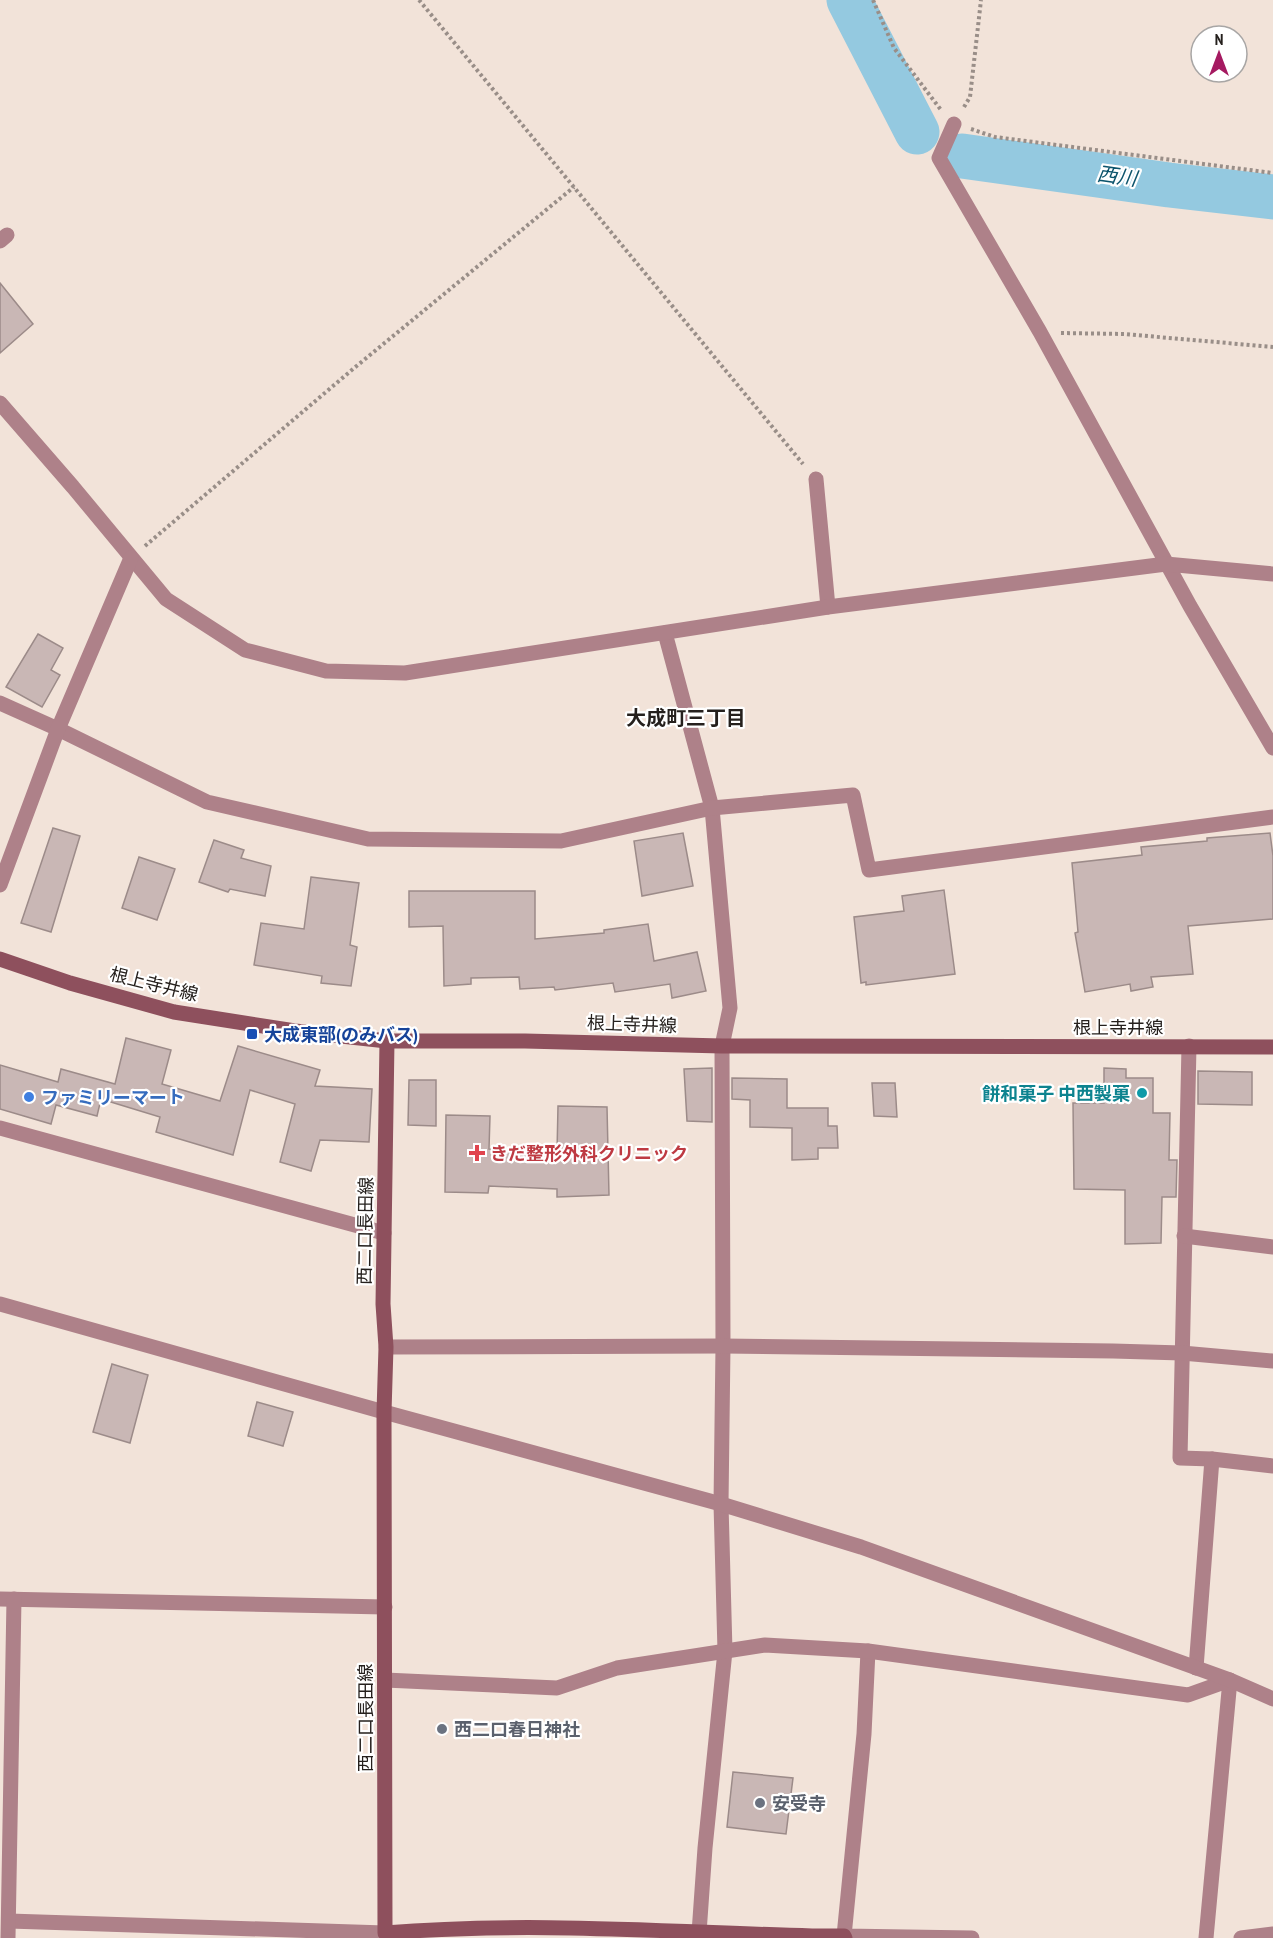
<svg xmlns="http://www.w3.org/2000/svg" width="1273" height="1938" viewBox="0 0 1273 1938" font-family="'PT Sans Narrow','Noto Sans JP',sans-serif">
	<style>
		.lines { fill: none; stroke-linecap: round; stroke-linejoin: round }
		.river { stroke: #94c9e0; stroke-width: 45 }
		.building { fill: #c9b7b5; stroke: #9c8b89; stroke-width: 1.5 }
		.path { stroke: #998e88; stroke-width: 4; stroke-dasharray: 3 3; stroke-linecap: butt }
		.minor { stroke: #ae8189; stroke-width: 15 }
		.tertiary { stroke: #ae8189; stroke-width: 15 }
		.secondary { stroke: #8e505d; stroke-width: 15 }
		.transit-dot { fill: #1a4fb4; stroke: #fff; stroke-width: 2 }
		.culture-dot { fill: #0f9aa8; stroke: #fff; stroke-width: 2 }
		.shop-dot { fill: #3f7fe0; stroke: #fff; stroke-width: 2 }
		.health-dot { fill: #e0444e; stroke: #fff; stroke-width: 2 }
		.worship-dot { fill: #6b7280; stroke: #fff; stroke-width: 2 }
		.labels { text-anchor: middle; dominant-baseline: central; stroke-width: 4.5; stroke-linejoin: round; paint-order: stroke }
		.street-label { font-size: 18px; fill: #25201d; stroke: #fff }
		.transit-label { font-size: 18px; font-weight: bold; fill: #164399; stroke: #fff; text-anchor: start }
		.culture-label { font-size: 18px; font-weight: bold; fill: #0d838f; stroke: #fff; text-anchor: end }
		.shop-label { font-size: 18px; font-weight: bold; fill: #366cbe; stroke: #fff; text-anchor: start }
		.health-label { font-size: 18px; font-weight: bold; fill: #be3a42; stroke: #fff; text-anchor: start }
		.worship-label { font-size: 18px; font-weight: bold; fill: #5b616d; stroke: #fff; text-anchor: start }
		.water-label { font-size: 20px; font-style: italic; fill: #0c546c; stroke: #fff }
		.neighbourhood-label { font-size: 20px; font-weight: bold; fill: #25201d; stroke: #fff }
	</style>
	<rect width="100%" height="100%" fill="#f2e3d9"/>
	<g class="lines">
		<g class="river">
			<path d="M 849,0 L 917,132"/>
			<path d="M 962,156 L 1169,185 L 1273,197"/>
		</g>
	</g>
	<g class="building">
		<path d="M 0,283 L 33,324 L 0,353 Z"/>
		<path d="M 38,634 L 63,648 L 51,670 L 60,675 L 42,707 L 6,687 Z"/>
		<path d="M 53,828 L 80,836 L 51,932 L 21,923 Z"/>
		<path d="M 683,833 L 693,886 L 642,896 L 634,841 Z"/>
		<path d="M 1270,833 L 1273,856 L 1273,919 L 1188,926 L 1193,974 L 1151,977 L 1153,987 L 1131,991 L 1130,984 L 1085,992 L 1075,933 L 1078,932 L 1072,863 L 1142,855 L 1141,847 L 1207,841 L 1207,838 Z"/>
		<path d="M 214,840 L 244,850 L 241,858 L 271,866 L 265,896 L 230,889 L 228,892 L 199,882 Z"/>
		<path d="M 139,857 L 175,869 L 157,920 L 122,908 Z"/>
		<path d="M 311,877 L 359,883 L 350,945 L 357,947 L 351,986 L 321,983 L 322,976 L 254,965 L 261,923 L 304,929 Z"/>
		<path d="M 944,890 L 955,974 L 866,985 L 866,982 L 861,983 L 854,917 L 904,911 L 902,896 Z"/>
		<path d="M 409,891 L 535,891 L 535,939 L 604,933 L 604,930 L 648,924 L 654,961 L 697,952 L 706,991 L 672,998 L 670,984 L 615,992 L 613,983 L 555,990 L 554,987 L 520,989 L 519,977 L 471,978 L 471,984 L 444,986 L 443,926 L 409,927 Z"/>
		<path d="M 126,1038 L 171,1050 L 162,1084 L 220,1101 L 238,1046 L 320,1070 L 315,1086 L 372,1089 L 369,1142 L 320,1140 L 311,1171 L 280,1162 L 295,1104 L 250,1090 L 233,1155 L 156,1132 L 160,1117 L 101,1099 L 97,1116 L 56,1105 L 51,1124 L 0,1109 L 0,1065 L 58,1082 L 61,1069 L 115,1084 Z"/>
		<path d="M 712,1068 L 712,1122 L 687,1121 L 684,1069 Z"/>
		<path d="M 1104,1068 L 1126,1069 L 1126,1078 L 1153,1078 L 1153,1113 L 1170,1113 L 1169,1160 L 1177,1160 L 1176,1197 L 1162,1197 L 1161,1243 L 1125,1244 L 1125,1190 L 1074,1189 L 1073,1103 L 1104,1103 Z"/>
		<path d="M 1198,1071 L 1252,1072 L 1252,1105 L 1198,1104 Z"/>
		<path d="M 732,1078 L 787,1079 L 787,1108 L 828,1108 L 828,1126 L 837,1126 L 838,1148 L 818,1148 L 818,1159 L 792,1160 L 792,1128 L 750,1127 L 750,1100 L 732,1099 Z"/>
		<path d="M 409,1080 L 436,1080 L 436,1126 L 408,1125 Z"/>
		<path d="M 872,1083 L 895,1083 L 897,1117 L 874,1116 Z"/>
		<path d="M 558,1106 L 607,1107 L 609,1195 L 557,1197 L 557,1189 L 489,1186 L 488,1193 L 445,1192 L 446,1115 L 490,1116 L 489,1149 L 557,1152 Z"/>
		<path d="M 112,1364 L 148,1375 L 130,1443 L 93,1432 Z"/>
		<path d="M 257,1402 L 293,1412 L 283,1446 L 248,1436 Z"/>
		<path d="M 733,1772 L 793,1778 L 786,1834 L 727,1827 Z"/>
	</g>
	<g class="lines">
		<g class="path">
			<path d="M 419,0 L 803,464"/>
			<path d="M 873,0 L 894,48 L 941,110"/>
			<path d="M 964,107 L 970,97 L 981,0"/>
			<path d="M 971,129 L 995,137 L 1273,173"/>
			<path d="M 1061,333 L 1124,334 L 1273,347"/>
			<path d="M 145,546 L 353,369 L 574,187"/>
		</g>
		<g class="minor">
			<path d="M 954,124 L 939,158 L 1040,332 L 1190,606 L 1273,748"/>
			<path d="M 0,241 L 7,235"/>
			<path d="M 816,479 L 828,607"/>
			<path d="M 665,633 L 712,808 L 730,1008 L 722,1046 L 723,1346 L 721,1504 L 725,1651 L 705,1848 L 699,1933"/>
			<path d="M 0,703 L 58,729 L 207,802 L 368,839 L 561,841 L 712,808 L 853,795 L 869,870 L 1273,817"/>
			<path d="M 1189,1046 L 1180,1458 L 1212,1459 L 1273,1466"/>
			<path d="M 0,1128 L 384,1233"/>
			<path d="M 1184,1236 L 1273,1247"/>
			<path d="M 386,1347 L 723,1346 L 1113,1351 L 1182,1353 L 1273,1361"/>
			<path d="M 0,1599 L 385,1607"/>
			<path d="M 868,1651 L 864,1734 L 844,1936 L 972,1938"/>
			<path d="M 1196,1668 L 1212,1459"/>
			<path d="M 385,1680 L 557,1688 L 617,1668 L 765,1645 L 868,1651 L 1188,1695 L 1230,1680 L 1206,1938"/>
			<path d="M 9,1921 L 385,1933 L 385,1938"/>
			<path d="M 8,1938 L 14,1599"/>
			<path d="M 1241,1938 L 1273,1934"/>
		</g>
		<g class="tertiary">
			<path d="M 0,403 L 73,487 L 166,599 L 245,650 L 326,671 L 405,673 L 828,607 L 1166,564 L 1273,574"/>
			<path d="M 0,885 L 58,729 L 131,558"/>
			<path d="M 0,1304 L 384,1412 L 721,1504 L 861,1547 L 1230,1680 L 1273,1699"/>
		</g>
		<g class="secondary">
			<path d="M 0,959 L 70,983 L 174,1012 L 295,1031 L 387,1041 L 525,1041 L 722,1046 L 1273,1047"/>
			<path d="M 387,1041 L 383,1304 L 386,1347 L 384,1412 L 385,1933 C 527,1921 670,1932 812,1936 L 844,1936 L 845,1938"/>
		</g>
	</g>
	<rect class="transit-dot" x="246" y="1028" width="12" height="12" rx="3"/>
	<circle class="culture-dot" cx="1142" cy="1093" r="6"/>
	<circle class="shop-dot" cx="29" cy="1097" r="6"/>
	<path class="health-dot" d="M474 1144h6v6h6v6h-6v6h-6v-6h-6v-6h6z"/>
	<g class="worship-dot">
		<circle cx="442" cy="1729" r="6"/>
		<circle cx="760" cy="1803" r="6"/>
	</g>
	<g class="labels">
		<g class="street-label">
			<text transform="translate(154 984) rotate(14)">根上寺井線</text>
			<text transform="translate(632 1024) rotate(2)">根上寺井線</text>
			<text x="1118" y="1027">根上寺井線</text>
			<text transform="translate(365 1231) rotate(-89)">西二口長田線</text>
			<text transform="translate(365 1718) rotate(-90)">西二口長田線</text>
		</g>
		<g class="transit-label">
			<text x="264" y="1034">大成東部(のみバス)</text>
		</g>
		<g class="culture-label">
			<text x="1130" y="1093">餅和菓子 中西製菓</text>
		</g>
		<g class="shop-label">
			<text x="41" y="1097">ファミリーマート</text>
		</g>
		<g class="health-label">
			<text x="490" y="1153">きだ整形外科クリニック</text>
		</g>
		<g class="worship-label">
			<text x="454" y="1729">西二口春日神社</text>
			<text x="772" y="1803">安受寺</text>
		</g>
		<g class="water-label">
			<text transform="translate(1117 176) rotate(8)">西川</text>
		</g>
		<g class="neighbourhood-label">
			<text x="686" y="718">大成町三丁目</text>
		</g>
	</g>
	<g transform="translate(1219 54)"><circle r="28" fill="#ffffff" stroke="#a8a6a5" stroke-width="1.5"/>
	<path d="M0-4.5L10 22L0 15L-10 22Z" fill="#a51a61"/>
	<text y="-9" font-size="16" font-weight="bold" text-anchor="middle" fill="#25201d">N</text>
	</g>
</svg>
